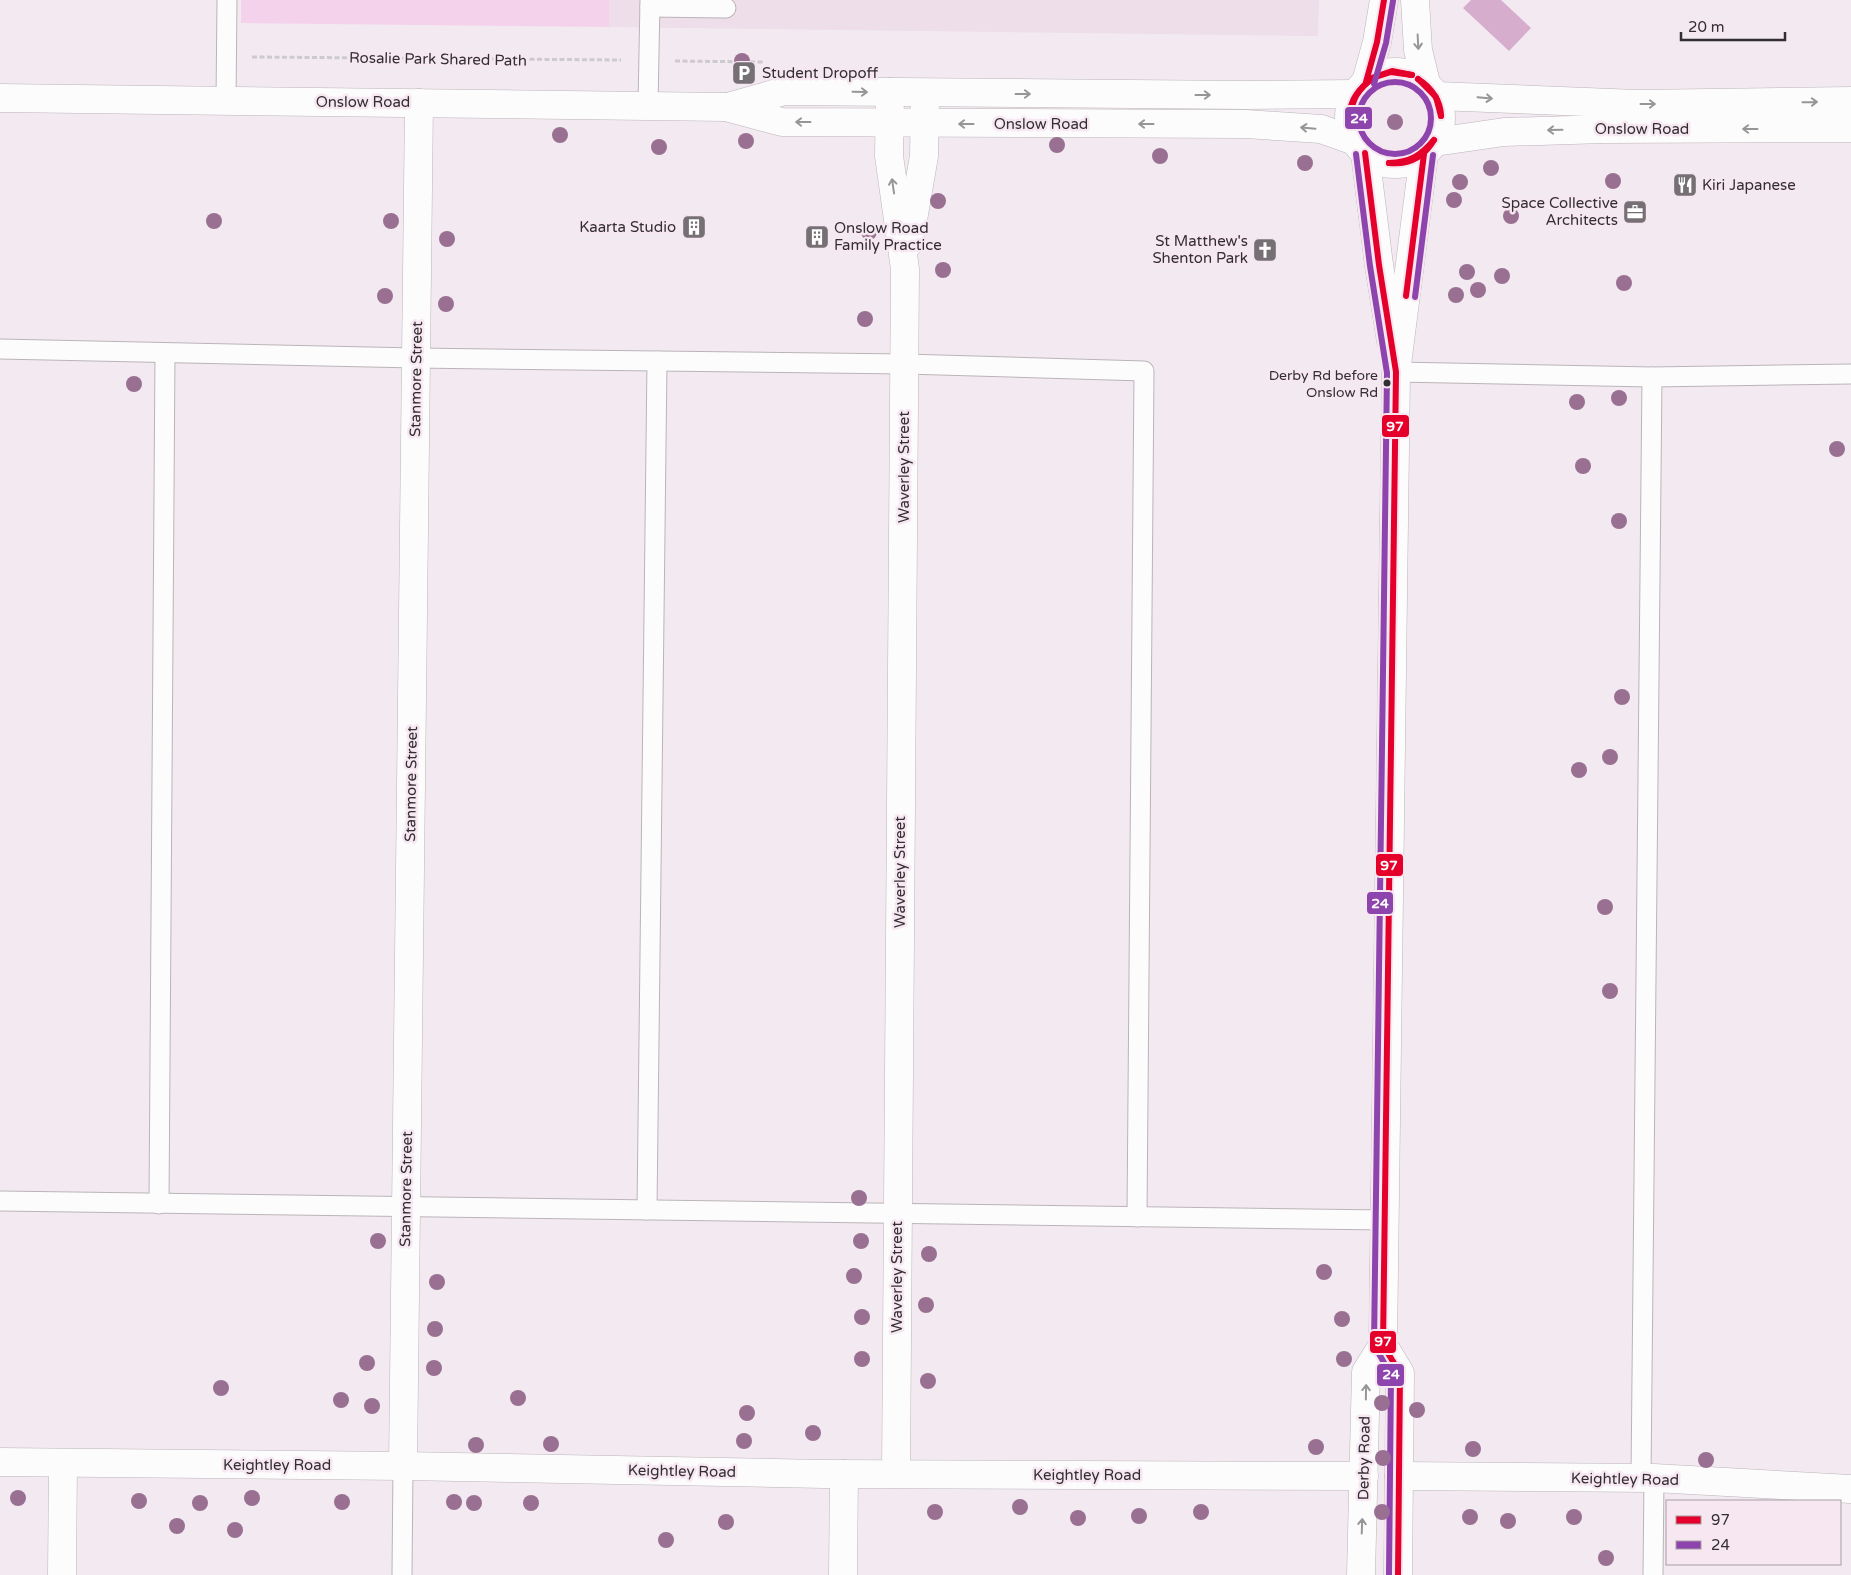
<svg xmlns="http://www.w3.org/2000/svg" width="1851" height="1575" viewBox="0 0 1851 1575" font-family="'Varela Round',sans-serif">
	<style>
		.built { fill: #eddee9 }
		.green { fill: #f5d2ec }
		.water { fill: #d7adcd }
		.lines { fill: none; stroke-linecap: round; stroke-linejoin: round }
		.lane-casing { stroke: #bab4b8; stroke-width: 21 }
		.street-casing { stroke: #bab4b8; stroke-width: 29 }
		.secondary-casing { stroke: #bab4b8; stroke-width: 29 }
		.path { stroke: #cdcacd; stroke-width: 3; stroke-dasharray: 5 2.5; stroke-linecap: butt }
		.lane { stroke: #fdfcfd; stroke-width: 19 }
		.street { stroke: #fdfcfd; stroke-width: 28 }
		.secondary { stroke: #fdfcfd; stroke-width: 28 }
		.bus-1-casing { stroke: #f6e7f1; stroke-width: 10 }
		.bus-2-casing { stroke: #f6e7f1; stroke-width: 10 }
		.bus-1 { stroke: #e4002b; stroke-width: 6 }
		.bus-2 { stroke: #8e44ad; stroke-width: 6 }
		.tree { fill: #997092 }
		.oneway { stroke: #989598 }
		.bus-dot { fill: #332e32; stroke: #f6e7f1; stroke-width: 2 }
		.labels { text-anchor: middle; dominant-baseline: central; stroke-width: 5; stroke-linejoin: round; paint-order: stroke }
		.bus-label { font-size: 14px; fill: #332e32; stroke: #f6e7f1; text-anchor: end }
		.street-label { font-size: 15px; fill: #332e32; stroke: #f6e7f1 }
		.poi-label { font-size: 15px; fill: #332e32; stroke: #f6e7f1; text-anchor: start }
		.line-badge { stroke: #f6e7f1; stroke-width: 2 }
		.badge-label { font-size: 14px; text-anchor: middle; font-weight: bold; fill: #fff }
	</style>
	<rect width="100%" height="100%" fill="#f2eaf0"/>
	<path class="built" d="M 609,0 L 1319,0 L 1318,36 L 609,27 Z"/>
	<path class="green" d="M 241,0 L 609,0 L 609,27 L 241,23 Z"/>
	<path class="water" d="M 1471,0 L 1501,0 L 1531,28 L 1509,51 L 1463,8 Z"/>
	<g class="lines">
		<defs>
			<g id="lane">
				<path d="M 650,7 L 726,8"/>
				<path d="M 226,102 L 227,0"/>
				<path d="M 648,106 L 650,0"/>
				<path d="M 0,349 L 416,358 L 905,364 L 1144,371 L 1137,1217"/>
				<path d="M 1396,372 L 1652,377 L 1851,374"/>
				<path d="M 0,1201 L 1385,1220"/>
				<path d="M 159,1204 L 165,353"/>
				<path d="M 647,1210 L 657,361"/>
				<path d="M 1641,1478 L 1652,377"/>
				<path d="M 402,1575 L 403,1466"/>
				<path d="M 1653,1575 L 1654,1478"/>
			</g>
			<g id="street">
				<path d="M 890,92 L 889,156 L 905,269 L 896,1474"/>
				<path d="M 909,243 L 924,156 L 925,93"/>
				<path d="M 0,1462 L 403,1466 L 824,1474 L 1364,1476"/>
				<path d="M 403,1466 L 419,103"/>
				<path d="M 1399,1476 L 1654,1478 L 1851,1489"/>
				<path d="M 62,1575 L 63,1463"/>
				<path d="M 843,1575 L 844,1474"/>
			</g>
			<g id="secondary">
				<path d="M 1415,0 L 1418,50 L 1426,83"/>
				<circle cx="1395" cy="118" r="46"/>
				<path d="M 1366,82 L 1377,42 L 1384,0"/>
				<path d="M 1437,96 L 1637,104 L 1851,101"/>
				<path d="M 0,98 L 726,107 L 782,122 L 1246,124 L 1321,129 L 1355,141"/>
				<path d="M 728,107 L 784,91 L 1246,95 L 1355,94"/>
				<path d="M 1435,142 L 1504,132 L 1604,129 L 1851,128"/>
				<path d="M 1365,153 L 1379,265 L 1391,341"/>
				<path d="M 1383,1345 L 1400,1373 L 1398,1575"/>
				<path d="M 1361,1575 L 1366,1372 L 1383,1345 L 1396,372 L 1424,154"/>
			</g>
		</defs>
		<use href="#lane" class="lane-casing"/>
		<use href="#street" class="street-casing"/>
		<use href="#secondary" class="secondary-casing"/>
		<g class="path">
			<path d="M 252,57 L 621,60"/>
			<path d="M 675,61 L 764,62"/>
		</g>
		<use href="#lane" class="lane"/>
		<use href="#street" class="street"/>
		<use href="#secondary" class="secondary"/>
		<defs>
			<g id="bus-1">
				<path d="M 1372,78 L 1392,71 L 1412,75"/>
				<path d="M 1372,78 L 1391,72 L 1412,75"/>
				<path d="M 1418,79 C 1431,87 1441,101 1441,116"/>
				<path d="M 1418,79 L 1436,97 L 1441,116"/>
				<path d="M 1366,82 L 1377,42 L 1384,0"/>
				<path d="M 1350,123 C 1348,104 1355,93 1369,81"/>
				<path d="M 1350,123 C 1351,104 1354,94 1369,81"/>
				<path d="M 1365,153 L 1379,265 L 1396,372 L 1383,1345 L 1400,1373 L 1398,1575"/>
				<path d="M 1389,163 C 1409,165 1424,157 1434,140"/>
				<path d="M 1389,163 C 1411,162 1420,156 1434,140"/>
				<path d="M 1406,296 L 1424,154"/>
			</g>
			<g id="bus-2">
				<circle cx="1395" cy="118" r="36"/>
				<path d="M 1374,84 L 1386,43 L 1393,1"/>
				<path d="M 1356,154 L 1370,266 L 1387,373 L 1374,1345 L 1391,1375 L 1389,1575"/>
				<path d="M 1415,297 L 1433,155"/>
			</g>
		</defs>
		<use href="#bus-1" class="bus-1-casing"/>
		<use href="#bus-2" class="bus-2-casing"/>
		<use href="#bus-1" class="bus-1"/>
		<use href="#bus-2" class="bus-2"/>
	</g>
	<g class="tree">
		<circle cx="742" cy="61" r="8"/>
		<circle cx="1395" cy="122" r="8"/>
		<circle cx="560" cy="135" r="8"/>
		<circle cx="746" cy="141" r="8"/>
		<circle cx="1057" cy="145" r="8"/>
		<circle cx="659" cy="147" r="8"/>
		<circle cx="1160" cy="156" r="8"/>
		<circle cx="1305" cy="163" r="8"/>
		<circle cx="1491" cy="168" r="8"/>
		<circle cx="1613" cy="181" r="8"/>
		<circle cx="1460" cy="182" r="8"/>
		<circle cx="1454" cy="200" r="8"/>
		<circle cx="938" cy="201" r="8"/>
		<circle cx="1511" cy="216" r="8"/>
		<circle cx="214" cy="221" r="8"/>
		<circle cx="391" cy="221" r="8"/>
		<circle cx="869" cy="232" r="8"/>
		<circle cx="447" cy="239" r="8"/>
		<circle cx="943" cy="270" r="8"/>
		<circle cx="1467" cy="272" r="8"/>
		<circle cx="1502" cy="276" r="8"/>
		<circle cx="1624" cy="283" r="8"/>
		<circle cx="1478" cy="290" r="8"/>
		<circle cx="1456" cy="295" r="8"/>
		<circle cx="385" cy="296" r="8"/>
		<circle cx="446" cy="304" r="8"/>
		<circle cx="865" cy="319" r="8"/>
		<circle cx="134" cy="384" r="8"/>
		<circle cx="1619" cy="398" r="8"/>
		<circle cx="1577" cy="402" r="8"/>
		<circle cx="1837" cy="449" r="8"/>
		<circle cx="1583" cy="466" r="8"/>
		<circle cx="1619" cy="521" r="8"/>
		<circle cx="1622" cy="697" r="8"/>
		<circle cx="1610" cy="757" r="8"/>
		<circle cx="1579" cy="770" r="8"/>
		<circle cx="1605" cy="907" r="8"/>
		<circle cx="1610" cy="991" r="8"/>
		<circle cx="859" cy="1198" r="8"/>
		<circle cx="378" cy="1241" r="8"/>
		<circle cx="861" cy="1241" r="8"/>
		<circle cx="929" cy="1254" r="8"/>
		<circle cx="1324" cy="1272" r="8"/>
		<circle cx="854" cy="1276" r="8"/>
		<circle cx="437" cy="1282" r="8"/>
		<circle cx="926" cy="1305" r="8"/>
		<circle cx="862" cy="1317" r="8"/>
		<circle cx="1342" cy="1319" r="8"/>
		<circle cx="435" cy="1329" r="8"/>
		<circle cx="862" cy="1359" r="8"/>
		<circle cx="1344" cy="1359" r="8"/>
		<circle cx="367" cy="1363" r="8"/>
		<circle cx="434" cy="1368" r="8"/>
		<circle cx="928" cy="1381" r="8"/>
		<circle cx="221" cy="1388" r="8"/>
		<circle cx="518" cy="1398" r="8"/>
		<circle cx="341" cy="1400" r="8"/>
		<circle cx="1382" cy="1403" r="8"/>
		<circle cx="372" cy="1406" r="8"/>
		<circle cx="1417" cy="1410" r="8"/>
		<circle cx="747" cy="1413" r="8"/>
		<circle cx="813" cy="1433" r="8"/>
		<circle cx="744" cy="1441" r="8"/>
		<circle cx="551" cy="1444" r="8"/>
		<circle cx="476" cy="1445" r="8"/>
		<circle cx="1316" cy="1447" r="8"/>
		<circle cx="1473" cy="1449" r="8"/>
		<circle cx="1383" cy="1458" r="8"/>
		<circle cx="1706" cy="1460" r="8"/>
		<circle cx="18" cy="1498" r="8"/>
		<circle cx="252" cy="1498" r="8"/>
		<circle cx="139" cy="1501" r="8"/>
		<circle cx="342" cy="1502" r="8"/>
		<circle cx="454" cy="1502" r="8"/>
		<circle cx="200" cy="1503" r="8"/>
		<circle cx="474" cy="1503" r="8"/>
		<circle cx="531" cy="1503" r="8"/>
		<circle cx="1020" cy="1507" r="8"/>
		<circle cx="935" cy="1512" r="8"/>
		<circle cx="1201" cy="1512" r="8"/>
		<circle cx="1382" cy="1512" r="8"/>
		<circle cx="1139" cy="1516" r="8"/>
		<circle cx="1470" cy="1517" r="8"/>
		<circle cx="1574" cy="1517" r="8"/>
		<circle cx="1078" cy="1518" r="8"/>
		<circle cx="1508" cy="1521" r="8"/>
		<circle cx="726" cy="1522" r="8"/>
		<circle cx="177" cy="1526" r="8"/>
		<circle cx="235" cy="1530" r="8"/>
		<circle cx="666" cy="1540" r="8"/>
		<circle cx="1606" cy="1558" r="8"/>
	</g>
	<defs><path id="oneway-shaft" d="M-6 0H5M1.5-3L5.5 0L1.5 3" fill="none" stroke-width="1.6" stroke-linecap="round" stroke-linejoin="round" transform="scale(1.25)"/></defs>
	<g class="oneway">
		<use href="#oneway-shaft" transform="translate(1418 42) rotate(87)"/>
		<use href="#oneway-shaft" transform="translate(860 92) rotate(1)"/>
		<use href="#oneway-shaft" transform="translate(1023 94)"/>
		<use href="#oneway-shaft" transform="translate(1203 95)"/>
		<use href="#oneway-shaft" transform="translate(1485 98) rotate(5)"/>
		<use href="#oneway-shaft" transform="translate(1810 102) rotate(-1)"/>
		<use href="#oneway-shaft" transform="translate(1648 104)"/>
		<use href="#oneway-shaft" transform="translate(803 122) rotate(180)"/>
		<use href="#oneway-shaft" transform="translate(966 124) rotate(180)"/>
		<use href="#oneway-shaft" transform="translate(1146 124) rotate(180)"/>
		<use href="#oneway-shaft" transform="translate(1308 128) rotate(-175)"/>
		<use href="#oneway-shaft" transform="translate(1750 129) rotate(180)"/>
		<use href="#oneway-shaft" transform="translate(1555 130) rotate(179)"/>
		<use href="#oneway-shaft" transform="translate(893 186) rotate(-98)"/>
		<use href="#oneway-shaft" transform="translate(1366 1392) rotate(-89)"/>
		<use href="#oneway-shaft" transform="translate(1362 1526) rotate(-88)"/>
	</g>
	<defs>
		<symbol id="parking-square" viewBox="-11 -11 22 22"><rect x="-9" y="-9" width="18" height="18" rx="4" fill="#767074" stroke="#f6e7f1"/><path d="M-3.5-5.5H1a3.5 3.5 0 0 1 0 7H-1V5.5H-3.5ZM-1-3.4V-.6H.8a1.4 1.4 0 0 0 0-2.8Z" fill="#fff"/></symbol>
		<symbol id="restaurant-square" viewBox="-11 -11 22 22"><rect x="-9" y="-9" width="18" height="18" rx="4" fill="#767074" stroke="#f6e7f1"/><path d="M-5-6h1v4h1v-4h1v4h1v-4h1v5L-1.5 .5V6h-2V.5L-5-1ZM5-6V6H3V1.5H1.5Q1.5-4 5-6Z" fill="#fff"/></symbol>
		<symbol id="office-square" viewBox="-11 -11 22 22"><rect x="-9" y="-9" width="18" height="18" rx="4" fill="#767074" stroke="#f6e7f1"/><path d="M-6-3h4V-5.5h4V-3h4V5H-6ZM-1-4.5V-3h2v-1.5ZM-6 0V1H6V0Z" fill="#fff"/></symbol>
		<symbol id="building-square" viewBox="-11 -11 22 22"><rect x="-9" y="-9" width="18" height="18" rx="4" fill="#767074" stroke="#f6e7f1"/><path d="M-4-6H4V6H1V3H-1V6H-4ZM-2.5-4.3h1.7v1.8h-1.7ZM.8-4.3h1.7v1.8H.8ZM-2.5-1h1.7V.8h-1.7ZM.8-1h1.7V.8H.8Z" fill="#fff"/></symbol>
		<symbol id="church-square" viewBox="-11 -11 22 22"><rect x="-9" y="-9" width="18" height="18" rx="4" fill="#767074" stroke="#f6e7f1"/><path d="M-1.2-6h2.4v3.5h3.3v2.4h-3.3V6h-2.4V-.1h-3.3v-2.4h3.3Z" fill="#fff"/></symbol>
	</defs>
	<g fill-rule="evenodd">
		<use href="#parking-square" x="730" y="59" width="28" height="28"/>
		<use href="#restaurant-square" x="1671" y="171" width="28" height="28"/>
		<use href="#office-square" x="1621" y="198" width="28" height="28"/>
		<use href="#building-square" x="680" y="213" width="28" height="28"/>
		<use href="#building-square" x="803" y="223" width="28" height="28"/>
		<use href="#church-square" x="1251" y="236" width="28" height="28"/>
	</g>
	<circle class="bus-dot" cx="1387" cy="383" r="4.5"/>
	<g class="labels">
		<g class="bus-label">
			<text x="1378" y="375">Derby Rd before<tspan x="1378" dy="17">Onslow Rd</tspan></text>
		</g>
		<g class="street-label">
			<text transform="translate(438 59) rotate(1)">Rosalie Park Shared Path</text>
			<text x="363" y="102">Onslow Road</text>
			<text x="1041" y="124">Onslow Road</text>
			<text x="1642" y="129">Onslow Road</text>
			<text transform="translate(416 379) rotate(-89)">Stanmore Street</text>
			<text transform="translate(904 467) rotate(-90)">Waverley Street</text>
			<text transform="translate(411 784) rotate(-89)">Stanmore Street</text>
			<text transform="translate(900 872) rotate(-90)">Waverley Street</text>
			<text transform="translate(406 1189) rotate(-89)">Stanmore Street</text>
			<text transform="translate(897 1277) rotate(-90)">Waverley Street</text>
			<text transform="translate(1364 1458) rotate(-89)">Derby Road</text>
			<text x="277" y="1465">Keightley Road</text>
			<text transform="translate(682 1471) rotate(1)">Keightley Road</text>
			<text x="1087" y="1475">Keightley Road</text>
			<text transform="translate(1625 1479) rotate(1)">Keightley Road</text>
		</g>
		<g class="poi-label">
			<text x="762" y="73">Student Dropoff</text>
			<text x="1702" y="185">Kiri Japanese</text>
			<text x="1618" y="203" text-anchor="end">Space Collective<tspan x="1618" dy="17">Architects</tspan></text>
			<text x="676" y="227" text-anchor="end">Kaarta Studio</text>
			<text x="834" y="228">Onslow Road<tspan x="834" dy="17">Family Practice</tspan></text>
			<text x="1248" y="241" text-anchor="end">St Matthew's<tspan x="1248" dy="17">Shenton Park</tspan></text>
		</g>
	</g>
	<g class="line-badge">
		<rect x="1344" y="106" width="29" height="24" rx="5" fill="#8e44ad"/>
		<rect x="1381" y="414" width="29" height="24" rx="5" fill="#e4002b"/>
		<rect x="1375" y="853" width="29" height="24" rx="5" fill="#e4002b"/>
		<rect x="1366" y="891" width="28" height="24" rx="5" fill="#8e44ad"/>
		<rect x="1369" y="1330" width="28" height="24" rx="5" fill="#e4002b"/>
		<rect x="1376" y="1363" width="29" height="24" rx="5" fill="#8e44ad"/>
	</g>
	<g class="badge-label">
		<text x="1359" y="123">24</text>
		<text x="1395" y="431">97</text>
		<text x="1389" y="870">97</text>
		<text x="1380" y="908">24</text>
		<text x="1383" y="1346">97</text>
		<text x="1391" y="1379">24</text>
	</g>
	<rect x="1666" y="1500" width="175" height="65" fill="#f6e7f1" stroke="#a89da5"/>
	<rect x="1676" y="1516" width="25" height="8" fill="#e4002b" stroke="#a89da5"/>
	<text x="1711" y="1525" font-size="15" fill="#332e32">97</text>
	<rect x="1676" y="1541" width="25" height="8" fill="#8e44ad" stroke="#a89da5"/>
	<text x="1711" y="1550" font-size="15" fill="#332e32">24</text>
	<path d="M1681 32v8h104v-8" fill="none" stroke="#332e32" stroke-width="2.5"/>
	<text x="1688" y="32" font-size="15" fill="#332e32" stroke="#f6e7f1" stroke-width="4" paint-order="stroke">20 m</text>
</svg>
